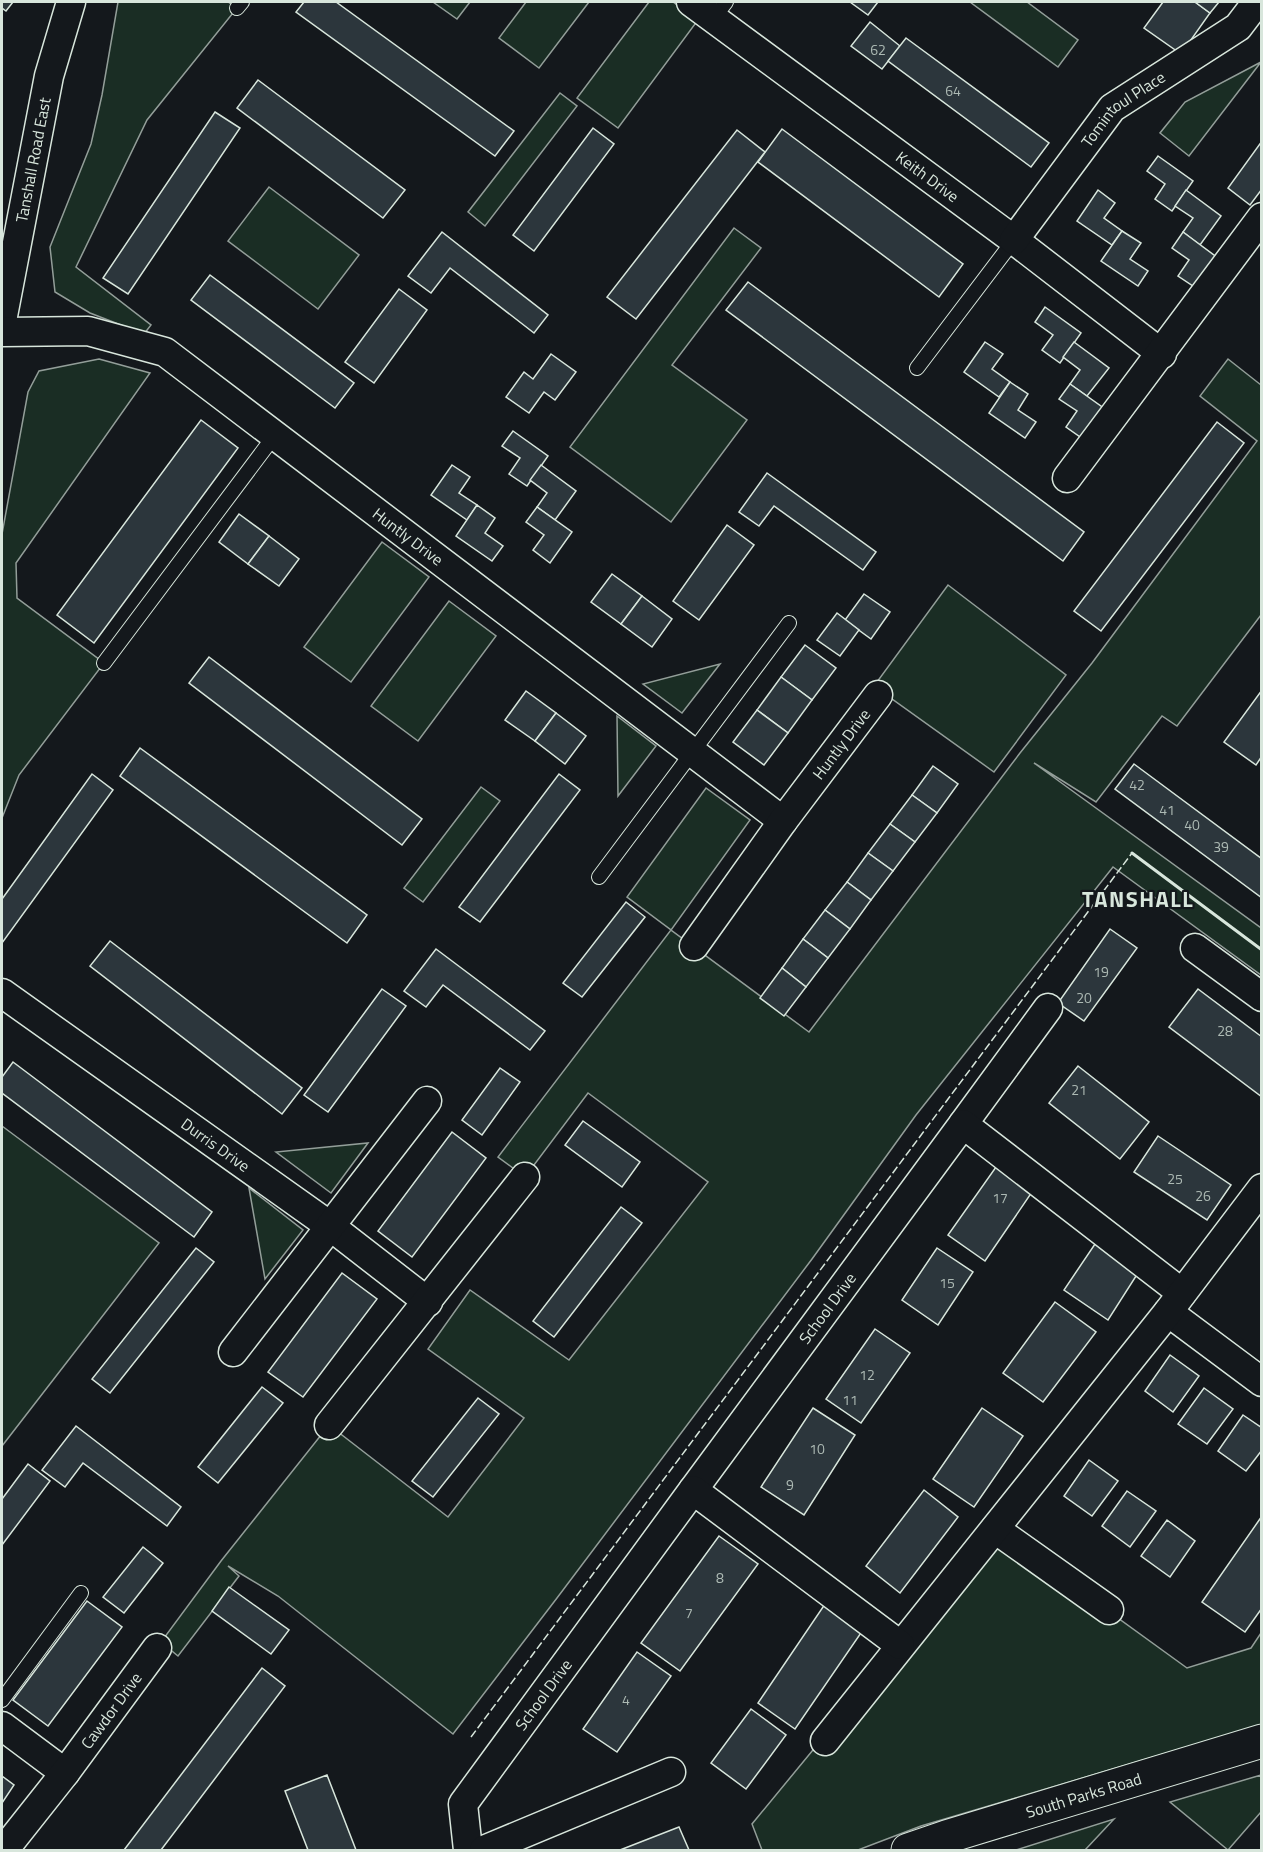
<svg xmlns="http://www.w3.org/2000/svg" width="1263" height="1852" viewBox="0 0 1263 1852" font-family="'Titillium Web',sans-serif">
	<style>
		.green { fill: #1a2d24; stroke: #939e99; stroke-width: 1.5 }
		.building { fill: #2c363c; stroke: #d8e6dc; stroke-width: 1.5 }
		.lines { fill: none; stroke-linecap: round; stroke-linejoin: round }
		.lane-casing { stroke: #d8e6dc; stroke-width: 16 }
		.street-casing { stroke: #d8e6dc; stroke-width: 31 }
		.secondary-casing { stroke: #d8e6dc; stroke-width: 35 }
		.lane { stroke: #14181c; stroke-width: 14 }
		.street { stroke: #14181c; stroke-width: 28 }
		.secondary { stroke: #14181c; stroke-width: 33 }
		.fence { stroke: #d8e6dc; stroke-width: 1.5; stroke-dasharray: 8 3; stroke-linecap: butt }
		.wall { stroke: #d8e6dc; stroke-width: 3 }
		.labels { text-anchor: middle; dominant-baseline: central; stroke-width: 4.5; stroke-linejoin: round; paint-order: stroke }
		.number-label { font-size: 14px; fill: #adbab4 }
		.street-label { font-size: 16px; fill: #d8e6dc; stroke: #14181c }
		.district-label { font-size: 22px; font-weight: bold; letter-spacing: 1.5px; fill: #d8e6dc; stroke: #14181c }
	</style>
	<rect width="100%" height="100%" fill="#14181c"/>
	<g class="green">
		<path d="M 118,2 L 228,2 L 237,8 L 147,120 L 76,267 L 151,325 L 144,334 L 90,313 L 55,292 L 50,247 L 91,144 L 102,95 Z"/>
		<path d="M 433,2 L 470,2 L 457,19 Z"/>
		<path d="M 526,2 L 589,2 L 539,68 L 499,38 Z"/>
		<path d="M 649,2 L 673,2 L 698,20 L 618,128 L 577,98 Z"/>
		<path d="M 970,2 L 1027,2 L 1078,40 L 1058,67 Z"/>
		<path d="M 1261,62 L 1189,156 L 1160,133 L 1185,102 Z"/>
		<path d="M 560,93 L 577,106 L 485,226 L 468,212 Z"/>
		<path d="M 269,187 L 359,255 L 318,309 L 228,241 Z"/>
		<path d="M 734,228 L 761,248 L 672,365 L 747,420 L 671,522 L 570,447 Z"/>
		<path d="M 99,359 L 150,373 L 16,563 L 17,598 L 104,663 L 19,775 L 2,818 L 2,534 L 28,392 L 39,371 Z"/>
		<path d="M 1228,359 L 1261,385 L 1261,615 L 1177,726 L 1162,716 L 1096,802 L 1034,763 L 1261,928 L 1261,975 L 1113,867 L 916,1115 L 812,1259 L 557,1598 L 453,1734 L 278,1596 L 228,1566 L 239,1576 L 178,1656 L 161,1642 L 221,1561 L 329,1425 L 448,1517 L 524,1418 L 428,1349 L 470,1290 L 569,1360 L 708,1182 L 588,1093 L 525,1177 L 498,1157 L 671,930 L 627,897 L 706,788 L 750,820 L 671,930 L 809,1032 L 1020,753 L 1092,663 L 1257,441 L 1200,396 Z"/>
		<path d="M 382,542 L 429,577 L 351,682 L 304,647 Z"/>
		<path d="M 948,585 L 1066,675 L 994,772 L 874,686 Z"/>
		<path d="M 449,601 L 496,636 L 418,741 L 371,706 Z"/>
		<path d="M 720,664 L 682,713 L 643,684 Z"/>
		<path d="M 617,716 L 656,746 L 618,796 Z"/>
		<path d="M 481,787 L 500,801 L 423,902 L 404,888 Z"/>
		<path d="M 2,1126 L 159,1243 L 2,1446 Z"/>
		<path d="M 368,1143 L 331,1193 L 276,1152 Z"/>
		<path d="M 249,1188 L 303,1230 L 265,1279 Z"/>
		<path d="M 995,1529 L 1187,1668 L 1251,1648 L 1261,1633 L 1261,1725 L 921,1826 L 858,1850 L 762,1850 L 752,1824 Z"/>
		<path d="M 1261,1775 L 1261,1812 L 1228,1850 L 1170,1802 Z"/>
		<path d="M 1114,1819 L 1085,1850 L 1016,1850 Z"/>
	</g>
	<g class="building">
		<path d="M 2,2 L 13,2 L 6,11 L 2,8 Z"/>
		<path d="M 304,2 L 336,2 L 514,131 L 495,156 L 296,12 Z"/>
		<path d="M 850,2 L 878,2 L 868,15 Z"/>
		<path d="M 1163,2 L 1195,2 L 1210,13 L 1181,54 L 1144,28 Z"/>
		<path d="M 1195,2 L 1219,2 L 1210,13 Z"/>
		<path d="M 870,22 L 900,46 L 882,69 L 851,46 Z"/>
		<path d="M 906,38 L 1049,143 L 1031,167 L 888,61 Z"/>
		<path d="M 258,80 L 405,190 L 383,218 L 237,108 Z"/>
		<path d="M 215,112 L 240,128 L 128,294 L 103,278 Z"/>
		<path d="M 593,128 L 614,144 L 534,251 L 513,235 Z"/>
		<path d="M 782,129 L 963,264 L 939,297 L 758,162 Z"/>
		<path d="M 737,130 L 765,152 L 636,319 L 607,297 Z"/>
		<path d="M 1262,141 L 1262,189 L 1250,205 L 1228,188 Z"/>
		<path d="M 1158,156 L 1193,181 L 1172,211 L 1155,199 L 1165,184 L 1147,171 Z"/>
		<path d="M 1098,190 L 1115,203 L 1104,218 L 1122,231 L 1112,245 L 1077,221 Z"/>
		<path d="M 1186,190 L 1221,216 L 1200,245 L 1183,232 L 1193,218 L 1175,206 Z"/>
		<path d="M 1122,231 L 1141,243 L 1130,259 L 1148,271 L 1138,286 L 1101,261 Z"/>
		<path d="M 442,232 L 548,315 L 534,333 L 450,268 L 431,293 L 408,276 Z"/>
		<path d="M 1183,232 L 1218,258 L 1196,288 L 1178,276 L 1189,260 L 1172,248 Z"/>
		<path d="M 210,275 L 354,383 L 335,408 L 191,300 Z"/>
		<path d="M 748,282 L 1084,532 L 1063,561 L 726,310 Z"/>
		<path d="M 399,289 L 427,310 L 374,383 L 345,362 Z"/>
		<path d="M 1045,307 L 1081,333 L 1060,363 L 1042,350 L 1053,335 L 1035,322 Z"/>
		<path d="M 985,342 L 1003,354 L 992,369 L 1010,382 L 999,397 L 964,372 Z"/>
		<path d="M 1074,342 L 1109,368 L 1087,396 L 1070,384 L 1080,370 L 1063,357 Z"/>
		<path d="M 551,354 L 576,372 L 555,400 L 544,392 L 529,413 L 506,397 L 524,372 L 533,379 Z"/>
		<path d="M 1010,382 L 1028,394 L 1018,410 L 1036,422 L 1025,438 L 989,413 Z"/>
		<path d="M 1070,384 L 1105,409 L 1083,439 L 1066,427 L 1077,411 L 1059,399 Z"/>
		<path d="M 201,420 L 238,448 L 94,643 L 57,615 Z"/>
		<path d="M 1217,422 L 1244,443 L 1101,631 L 1074,611 Z"/>
		<path d="M 513,431 L 548,456 L 527,486 L 509,474 L 520,458 L 502,446 Z"/>
		<path d="M 452,465 L 470,477 L 459,493 L 477,505 L 467,520 L 431,495 Z"/>
		<path d="M 541,465 L 576,491 L 555,520 L 537,507 L 547,493 L 530,480 Z"/>
		<path d="M 767,473 L 876,552 L 863,570 L 774,506 L 759,526 L 739,512 Z"/>
		<path d="M 477,505 L 495,518 L 485,533 L 503,546 L 492,561 L 456,536 Z"/>
		<path d="M 537,507 L 572,532 L 550,563 L 533,550 L 544,535 L 526,522 Z"/>
		<path d="M 239,514 L 269,536 L 248,564 L 219,542 Z"/>
		<path d="M 727,525 L 754,545 L 699,620 L 673,601 Z"/>
		<path d="M 269,536 L 299,559 L 279,586 L 248,564 Z"/>
		<path d="M 612,574 L 642,596 L 621,624 L 591,602 Z"/>
		<path d="M 864,594 L 890,612 L 871,639 L 845,620 Z"/>
		<path d="M 642,596 L 672,619 L 652,647 L 621,624 Z"/>
		<path d="M 837,613 L 859,630 L 840,656 L 817,640 Z"/>
		<path d="M 805,645 L 836,668 L 812,700 L 781,677 Z"/>
		<path d="M 209,657 L 422,819 L 402,845 L 189,683 Z"/>
		<path d="M 781,677 L 812,700 L 788,733 L 757,710 Z"/>
		<path d="M 1262,690 L 1262,756 L 1256,765 L 1224,742 Z"/>
		<path d="M 526,691 L 556,713 L 535,741 L 505,720 Z"/>
		<path d="M 757,710 L 788,733 L 764,765 L 733,742 Z"/>
		<path d="M 556,713 L 586,736 L 565,764 L 535,741 Z"/>
		<path d="M 140,748 L 367,915 L 347,943 L 120,776 Z"/>
		<path d="M 1134,764 L 1262,859 L 1262,898 L 1115,789 Z"/>
		<path d="M 933,766 L 958,784 L 937,813 L 912,795 Z"/>
		<path d="M 92,774 L 113,790 L 2,943 L 2,899 Z"/>
		<path d="M 559,774 L 580,790 L 480,922 L 459,907 Z"/>
		<path d="M 912,795 L 937,813 L 915,842 L 890,824 Z"/>
		<path d="M 890,824 L 915,842 L 893,871 L 868,853 Z"/>
		<path d="M 868,853 L 893,871 L 871,900 L 847,882 Z"/>
		<path d="M 847,882 L 871,900 L 850,929 L 825,910 Z"/>
		<path d="M 626,902 L 645,917 L 582,997 L 563,983 Z"/>
		<path d="M 825,910 L 850,929 L 828,958 L 803,939 Z"/>
		<path d="M 1110,929 L 1137,948 L 1084,1021 L 1058,1003 Z"/>
		<path d="M 803,939 L 828,958 L 806,987 L 782,968 Z"/>
		<path d="M 110,941 L 302,1088 L 282,1114 L 90,966 Z"/>
		<path d="M 436,949 L 545,1031 L 530,1050 L 443,985 L 426,1007 L 404,991 Z"/>
		<path d="M 782,968 L 806,987 L 784,1016 L 760,998 Z"/>
		<path d="M 382,989 L 406,1006 L 328,1112 L 304,1095 Z"/>
		<path d="M 1198,989 L 1262,1037 L 1262,1097 L 1169,1027 Z"/>
		<path d="M 13,1062 L 212,1212 L 194,1237 L 2,1093 L 2,1077 Z"/>
		<path d="M 1078,1066 L 1149,1122 L 1120,1159 L 1049,1103 Z"/>
		<path d="M 500,1068 L 520,1082 L 482,1135 L 462,1120 Z"/>
		<path d="M 583,1121 L 640,1162 L 622,1187 L 565,1145 Z"/>
		<path d="M 452,1132 L 486,1158 L 412,1257 L 378,1231 Z"/>
		<path d="M 1158,1136 L 1231,1185 L 1207,1220 L 1134,1172 Z"/>
		<path d="M 996,1167 L 1032,1192 L 985,1261 L 948,1235 Z"/>
		<path d="M 621,1207 L 642,1223 L 554,1337 L 533,1321 Z"/>
		<path d="M 1095,1244 L 1138,1273 L 1108,1320 L 1064,1290 Z"/>
		<path d="M 196,1248 L 214,1262 L 110,1393 L 92,1379 Z"/>
		<path d="M 937,1248 L 973,1272 L 938,1325 L 902,1300 Z"/>
		<path d="M 342,1273 L 377,1299 L 303,1397 L 268,1372 Z"/>
		<path d="M 1055,1302 L 1096,1332 L 1043,1402 L 1003,1373 Z"/>
		<path d="M 875,1329 L 910,1353 L 861,1423 L 826,1399 Z"/>
		<path d="M 1170,1355 L 1199,1376 L 1173,1412 L 1145,1391 Z"/>
		<path d="M 262,1387 L 283,1403 L 218,1483 L 198,1467 Z"/>
		<path d="M 1204,1388 L 1233,1409 L 1207,1444 L 1178,1424 Z"/>
		<path d="M 478,1398 L 499,1414 L 433,1497 L 412,1481 Z"/>
		<path d="M 813,1408 L 855,1435 L 804,1515 L 761,1487 Z"/>
		<path d="M 982,1408 L 1023,1436 L 974,1507 L 933,1479 Z"/>
		<path d="M 1243,1415 L 1262,1428 L 1262,1450 L 1246,1471 L 1218,1451 Z"/>
		<path d="M 76,1426 L 181,1507 L 167,1526 L 83,1463 L 65,1487 L 42,1470 Z"/>
		<path d="M 1089,1460 L 1118,1481 L 1092,1516 L 1064,1496 Z"/>
		<path d="M 28,1464 L 50,1481 L 2,1545 L 2,1499 Z"/>
		<path d="M 924,1490 L 958,1517 L 900,1593 L 866,1566 Z"/>
		<path d="M 1127,1491 L 1156,1511 L 1130,1547 L 1102,1526 Z"/>
		<path d="M 1262,1516 L 1262,1608 L 1245,1632 L 1202,1602 Z"/>
		<path d="M 1167,1520 L 1195,1541 L 1170,1577 L 1141,1556 Z"/>
		<path d="M 719,1536 L 758,1564 L 680,1671 L 641,1643 Z"/>
		<path d="M 143,1547 L 163,1563 L 124,1613 L 103,1597 Z"/>
		<path d="M 229,1587 L 289,1630 L 271,1654 L 212,1611 Z"/>
		<path d="M 87,1601 L 122,1627 L 48,1726 L 13,1700 Z"/>
		<path d="M 825,1604 L 863,1630 L 795,1729 L 758,1703 Z"/>
		<path d="M 637,1652 L 671,1676 L 617,1752 L 583,1729 Z"/>
		<path d="M 262,1668 L 285,1686 L 161,1850 L 124,1850 Z"/>
		<path d="M 751,1709 L 786,1735 L 746,1789 L 711,1763 Z"/>
		<path d="M 327,1775 L 356,1850 L 308,1850 L 285,1791 Z"/>
		<path d="M 2,1776 L 14,1785 L 2,1803 Z"/>
		<path d="M 679,1827 L 689,1850 L 620,1850 Z"/>
	</g>
	<g class="lines">
		<defs>
			<g id="lane">
				<path d="M 237,8 L 242,2"/>
				<path d="M 713,19 L 726,2"/>
				<path d="M 917,368 L 1014,240"/>
				<path d="M 104,663 L 275,435"/>
				<path d="M 599,877 L 789,623"/>
				<path d="M 2,1700 L 81,1593"/>
			</g>
			<g id="street">
				<path id="s1" d="M 691,2 L 1014,240 L 1162,354"/>
				<path id="s2" d="M 1014,240 L 1112,108 L 1238,27 L 1257,2"/>
				<path id="s3" d="M 2,321 L 49,76 L 71,2"/>
				<path id="s4" d="M 2,332 L 88,331 L 165,352 L 783,821"/>
				<path d="M 1067,478 L 1262,217"/>
				<path id="s5" d="M 694,946 L 783,821 L 878,695"/>
				<path d="M 1195,948 L 1262,997"/>
				<path id="s6" d="M 2,993 L 330,1226 L 428,1302"/>
				<path d="M 963,1124 L 1048,1008"/>
				<path d="M 1168,1312 L 1262,1382"/>
				<path d="M 233,1352 L 427,1101"/>
				<path d="M 329,1425 L 525,1177"/>
				<path id="s7" d="M 693,1490 L 963,1124 L 1182,1293"/>
				<path d="M 995,1529 L 1109,1610"/>
				<path d="M 2,1726 L 65,1773"/>
				<path d="M 825,1741 L 1168,1312 L 1262,1188"/>
				<path id="s8" d="M 4,1850 L 65,1773 L 157,1648"/>
				<path id="s9" d="M 468,1850 L 463,1804 L 693,1490 L 900,1645"/>
				<path d="M 484,1850 L 671,1772"/>
			</g>
			<g id="secondary">
				<path id="s10" d="M 908,1850 L 946,1837 L 1262,1741"/>
			</g>
		</defs>
		<use href="#lane" class="lane-casing"/>
		<use href="#street" class="street-casing"/>
		<use href="#secondary" class="secondary-casing"/>
		<use href="#lane" class="lane"/>
		<use href="#street" class="street"/>
		<use href="#secondary" class="secondary"/>
		<path class="fence" d="M 471,1737 L 1132,853"/>
		<path class="wall" d="M 1132,853 L 1262,950"/>
	</g>
	<g class="labels">
		<g class="number-label">
			<text x="878" y="49">62</text>
			<text x="953" y="90">64</text>
			<text x="1137" y="784">42</text>
			<text x="1167" y="809">41</text>
			<text x="1192" y="824">40</text>
			<text x="1221" y="846">39</text>
			<text x="1101" y="971">19</text>
			<text x="1084" y="997">20</text>
			<text x="1225" y="1030">28</text>
			<text x="1079" y="1089">21</text>
			<text x="1175" y="1178">25</text>
			<text x="1203" y="1195">26</text>
			<text x="1000" y="1197">17</text>
			<text x="947" y="1282">15</text>
			<text x="867" y="1374">12</text>
			<text x="850" y="1399">11</text>
			<text x="817" y="1448">10</text>
			<text x="790" y="1484">9</text>
			<text x="720" y="1577">8</text>
			<text x="689" y="1612">7</text>
			<text x="626" y="1699">4</text>
		</g>
		<g class="street-label">
			<text stroke="none"><textPath href="#s2" startOffset="172">Tomintoul Place</textPath></text>
			<text stroke="none"><textPath href="#s3" startOffset="164">Tanshall Road East</textPath></text>
			<text stroke="none"><textPath href="#s1" startOffset="294">Keith Drive</textPath></text>
			<text stroke="none"><textPath href="#s4" startOffset="471">Huntly Drive</textPath></text>
			<text stroke="none"><textPath href="#s5" startOffset="250">Huntly Drive</textPath></text>
			<text stroke="none"><textPath href="#s6" startOffset="262">Durris Drive</textPath></text>
			<text stroke="none"><textPath href="#s7" startOffset="226">School Drive</textPath></text>
			<text stroke="none"><textPath href="#s9" startOffset="182">School Drive</textPath></text>
			<text stroke="none"><textPath href="#s8" startOffset="176">Cawdor Drive</textPath></text>
			<text stroke="none"><textPath href="#s10" startOffset="184">South Parks Road</textPath></text>
		</g>
		<g class="district-label">
			<text x="1138" y="899">TANSHALL</text>
		</g>
	</g>
	<rect width="1263" height="1852" fill="none" stroke="#d8e6dc" stroke-width="6"/>
</svg>
